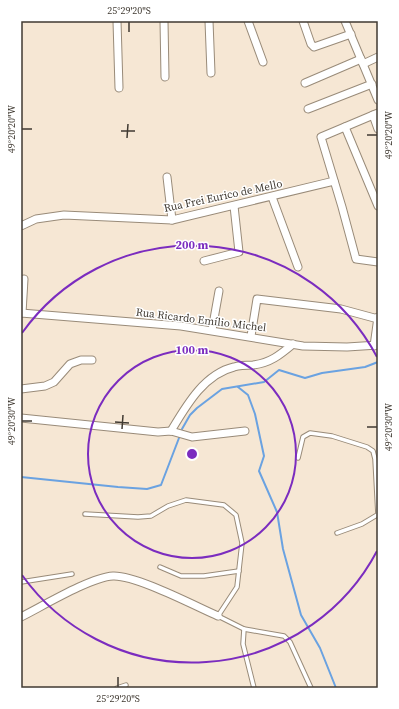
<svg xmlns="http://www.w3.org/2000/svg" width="399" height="709" viewBox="0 0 399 709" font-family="'Source Serif 4',serif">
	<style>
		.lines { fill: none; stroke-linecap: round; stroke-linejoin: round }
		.stream { stroke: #6aa2e1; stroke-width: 2 }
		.lane-casing { stroke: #998b79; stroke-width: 5.5 }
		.street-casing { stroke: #998b79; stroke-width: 9 }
		.lane { stroke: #fff; stroke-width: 3.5 }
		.street { stroke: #fff; stroke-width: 7 }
		.ticks { fill: none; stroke: #403a32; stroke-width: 1.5 }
		.ring { fill: none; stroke: #7b2cbf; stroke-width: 2 }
		.labels { text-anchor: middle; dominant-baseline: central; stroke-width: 3; stroke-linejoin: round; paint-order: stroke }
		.street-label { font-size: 11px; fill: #403a32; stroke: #fff }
		.centre { fill: #7b2cbf; stroke: #fff; stroke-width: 2 }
		.ring-label { font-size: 12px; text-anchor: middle; font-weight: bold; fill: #7b2cbf; stroke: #fff; stroke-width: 3; stroke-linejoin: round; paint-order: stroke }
		.neatline { fill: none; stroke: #403a32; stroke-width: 1.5 }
		.ticks-label { font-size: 10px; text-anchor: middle; fill: #403a32 }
	</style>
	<rect width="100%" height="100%" fill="#f6e7d4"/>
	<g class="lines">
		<g class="stream">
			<path d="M 238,387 L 248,395 L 255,414 L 264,456 L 259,471 L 277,512 L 283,549 L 301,615 L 320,648 L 336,688"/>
			<path d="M 182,429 L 190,415 L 197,408 L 222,389 L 264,382 L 279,370 L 305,378 L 322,373 L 365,367 L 378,362"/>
			<path d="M 21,477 L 118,487 L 147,489 L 161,485 L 179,438"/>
		</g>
		<defs>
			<g id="lane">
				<path d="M 298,458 L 303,437 L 310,433 L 332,436 L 367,447 L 373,451 L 375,459 L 378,515"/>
				<path d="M 85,514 L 138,517 L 151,516 L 168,506 L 186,500 L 224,505 L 236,515 L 242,543 L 237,587 L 218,616 L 244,629 L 284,636 L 290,642 L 311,688"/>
				<path d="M 337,533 L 362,524 L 377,515"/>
				<path d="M 160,567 L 181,576 L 204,576 L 239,571"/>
				<path d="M 21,582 L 72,574"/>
				<path d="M 244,629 L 243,644 L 254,688"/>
				<path d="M 117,688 L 126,685"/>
			</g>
			<g id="street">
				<path d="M 117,21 L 119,88"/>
				<path d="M 164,21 L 165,77"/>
				<path d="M 209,21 L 211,73"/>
				<path d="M 248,21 L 263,62"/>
				<path d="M 303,21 L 311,44 L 314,47 L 351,34"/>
				<path d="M 345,21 L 378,100"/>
				<path d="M 363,64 L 378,57"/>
				<path d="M 305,83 L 361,59"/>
				<path d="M 308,109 L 372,84"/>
				<path d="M 378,113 L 321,137 L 342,207 L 356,259 L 378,262"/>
				<path d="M 373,115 L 378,129"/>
				<path d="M 345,127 L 378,206"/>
				<path d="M 167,177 L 172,220"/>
				<path d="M 272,197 L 298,267"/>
				<path d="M 21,226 L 36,219 L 64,215 L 172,220 L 334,181"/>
				<path d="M 204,261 L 239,252 L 234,206"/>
				<path d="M 21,313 L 181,326 L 303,346 L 347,347 L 378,345"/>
				<path d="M 22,313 L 24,279"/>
				<path d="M 212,330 L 219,291"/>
				<path d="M 251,336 L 257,299 L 341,309 L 378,319"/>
				<path d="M 374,346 L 378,317"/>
				<path d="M 21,389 L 45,386 L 54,382 L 70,364 L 81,360 L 92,360"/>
				<path d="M 21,418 L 158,432 L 171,431 L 192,437 L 245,431"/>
				<path d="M 171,431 C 186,406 204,374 234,367 C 240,365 247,365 253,365 C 270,363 280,355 293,344"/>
				<path d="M 21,617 C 43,606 91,577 113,576 C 136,575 195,606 218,616"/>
			</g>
		</defs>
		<use href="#lane" class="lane-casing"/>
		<use href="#street" class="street-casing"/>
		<use href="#lane" class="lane"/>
		<use href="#street" class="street"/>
	</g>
	<path class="ticks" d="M 129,32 L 129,22M 22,129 L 32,129M 121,131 L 135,131M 367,135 L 377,135M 127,138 L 128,124M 22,421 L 32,421M 115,422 L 129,423M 367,427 L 377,427M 122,429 L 123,415M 118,687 L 118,677"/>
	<g class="ring">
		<circle cx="192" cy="454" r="104"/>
		<path d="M377 551A209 209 0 0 1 22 575M22 333A209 209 0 0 1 377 357"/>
	</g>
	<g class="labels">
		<g class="street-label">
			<text transform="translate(223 196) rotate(-12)">Rua Frei Eurico de Mello</text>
			<text transform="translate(201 320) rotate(7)">Rua Ricardo Emílio Michel</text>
		</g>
	</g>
	<circle cx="192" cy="454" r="6" class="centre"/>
	<g class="ring-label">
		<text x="192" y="249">200 m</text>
		<text x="192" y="354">100 m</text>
	</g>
	<rect width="399" height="709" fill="none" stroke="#ffffff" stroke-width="44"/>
	<rect x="22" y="22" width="355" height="665" class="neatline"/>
	<g class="ticks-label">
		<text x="129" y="14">25°29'20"S</text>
		<text transform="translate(11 129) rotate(-90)" y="4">49°20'20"W</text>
		<text transform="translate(388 135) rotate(-90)" y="4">49°20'20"W</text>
		<text transform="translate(11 421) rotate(-90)" y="4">49°20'30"W</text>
		<text transform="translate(388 427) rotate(-90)" y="4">49°20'30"W</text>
		<text x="118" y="702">25°29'20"S</text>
	</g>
</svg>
